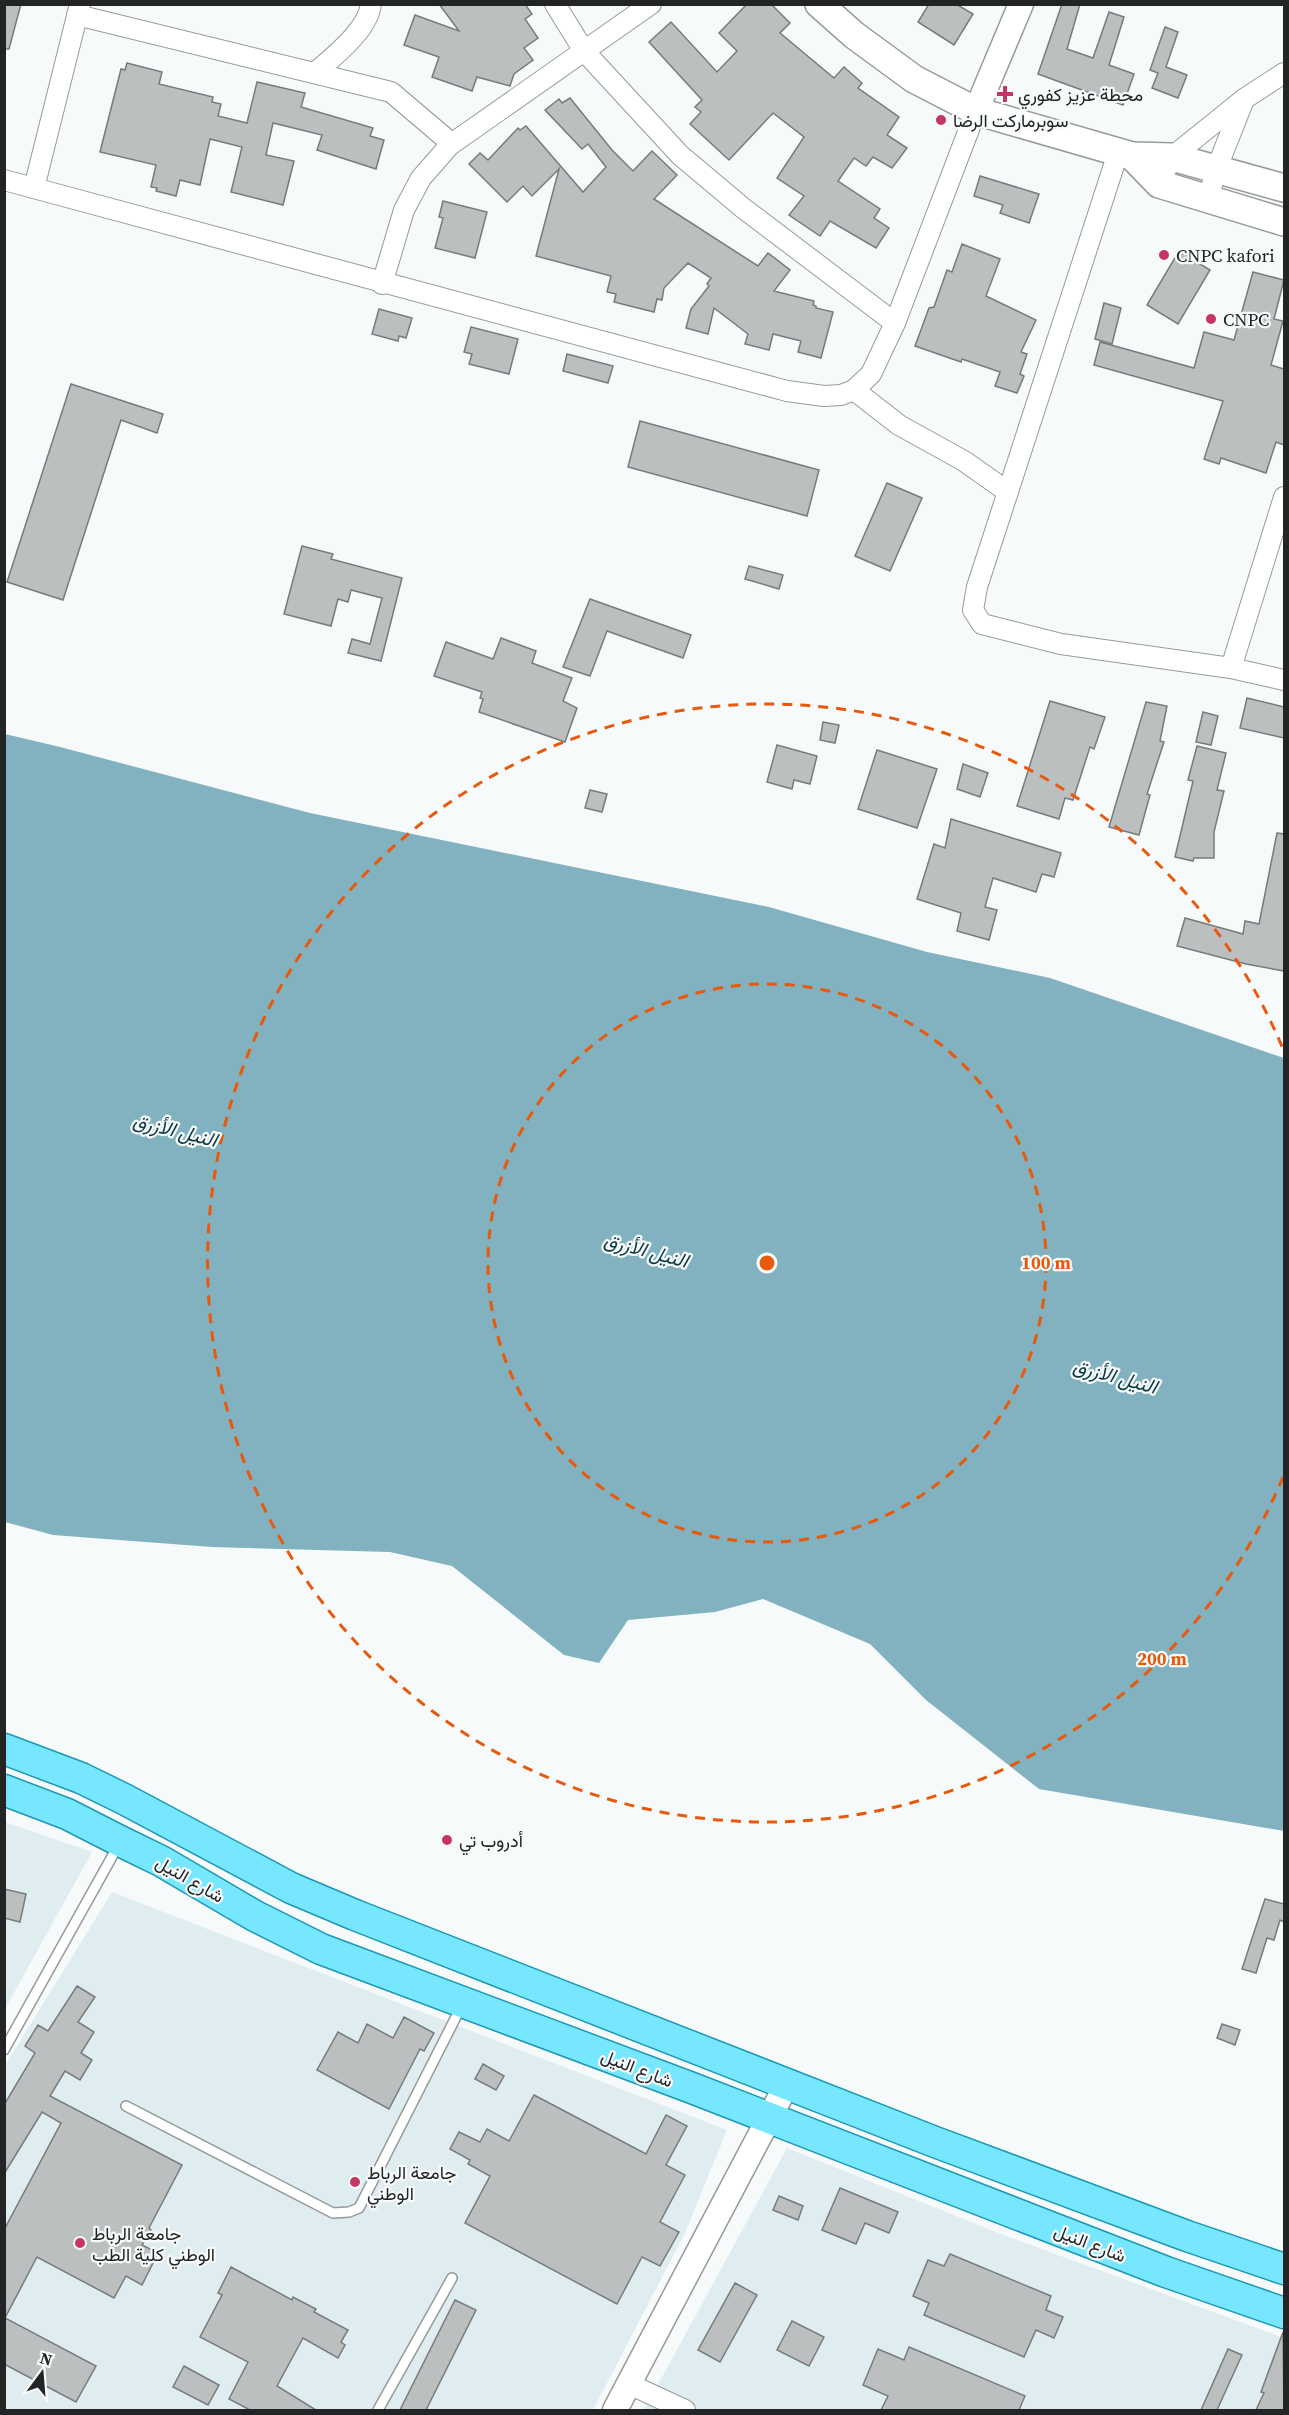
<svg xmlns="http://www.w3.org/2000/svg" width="1289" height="2415" viewBox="0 0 1289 2415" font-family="'Source Serif 4',Vazirmatn,serif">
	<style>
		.built { fill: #e0edf0 }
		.water { fill: #82b1bf }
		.building { fill: #bcbfc0; stroke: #787b7c; stroke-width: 1.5 }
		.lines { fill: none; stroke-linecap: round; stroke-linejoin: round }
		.service-casing { stroke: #979a9b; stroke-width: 12 }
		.minor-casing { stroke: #979a9b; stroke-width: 22 }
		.tertiary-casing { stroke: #979a9b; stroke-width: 27 }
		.secondary-casing { stroke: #979a9b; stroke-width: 30 }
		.primary-casing { stroke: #1d98b2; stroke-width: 33 }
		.service { stroke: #fff; stroke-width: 9 }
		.minor { stroke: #fff; stroke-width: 20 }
		.tertiary { stroke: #fff; stroke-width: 24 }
		.secondary { stroke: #fff; stroke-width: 27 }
		.primary { stroke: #76e7fe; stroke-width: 30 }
		.ring { fill: none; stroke: #e8590c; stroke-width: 3; stroke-dasharray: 10 8 }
		.poi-dot { fill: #c53762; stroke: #f6fafb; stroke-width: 2 }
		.labels { text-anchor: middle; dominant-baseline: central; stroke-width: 4.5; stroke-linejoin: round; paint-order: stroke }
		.poi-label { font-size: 18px; fill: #232425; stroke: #f6fafb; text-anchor: start }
		.street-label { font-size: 18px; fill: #232425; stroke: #f6fafb }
		.water-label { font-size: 20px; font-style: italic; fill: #0d3a44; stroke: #f6fafb }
		.centre { fill: #e8590c; stroke: #f6fafb; stroke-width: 3 }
		.ring-label { font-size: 18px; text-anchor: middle; font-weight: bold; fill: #e8590c; stroke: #f6fafb; stroke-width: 4.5; stroke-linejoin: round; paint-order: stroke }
	</style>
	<rect width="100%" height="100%" fill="#f6fafb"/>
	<g class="built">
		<path d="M 5,1822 L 92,1852 L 5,2009 Z"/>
		<path d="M 112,1892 L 727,2130 L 685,2233 L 593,2410 L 5,2410 L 4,2067 Z"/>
		<path d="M 787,2148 L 1001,2234 L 1284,2338 L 1284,2410 L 644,2410 Z"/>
	</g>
	<path class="water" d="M 5,734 L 60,747 L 310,813 L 769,907 L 927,952 L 1050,978 L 1284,1058 L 1284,1831 L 1039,1789 L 926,1700 L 870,1644 L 763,1599 L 715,1612 L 628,1620 L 599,1663 L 564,1655 L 452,1566 L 390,1552 L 212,1547 L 53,1535 L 5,1522 Z"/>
	<g class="building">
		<path d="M 4,4 L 21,4 L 9,49 L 4,49 Z"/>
		<path d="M 439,4 L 525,4 L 532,14 L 525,19 L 538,38 L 524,48 L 533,60 L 514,74 L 510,86 L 477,77 L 472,91 L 432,77 L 439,57 L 404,45 L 415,15 L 459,31 Z"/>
		<path d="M 747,4 L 771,4 L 790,23 L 780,33 L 834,78 L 844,67 L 862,83 L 858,88 L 899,117 L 887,135 L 907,148 L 892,168 L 873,157 L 866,166 L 854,158 L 838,181 L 880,209 L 874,218 L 889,228 L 876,248 L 830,221 L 820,236 L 789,215 L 804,196 L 777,178 L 804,137 L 773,113 L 729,160 L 690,124 L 701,112 L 695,107 L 702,100 L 649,42 L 671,22 L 717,72 L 737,51 L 719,33 Z"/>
		<path d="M 929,4 L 956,4 L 973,14 L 954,45 L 918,22 Z"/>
		<path d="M 1062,4 L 1080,4 L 1067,49 L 1093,58 L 1109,12 L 1124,17 L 1109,65 L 1134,74 L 1123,105 L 1038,74 Z"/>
		<path d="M 1165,27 L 1178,32 L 1166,67 L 1187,75 L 1178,98 L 1152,88 L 1158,73 L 1150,70 Z"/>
		<path d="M 127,63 L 162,72 L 159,84 L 213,97 L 212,102 L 221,104 L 218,116 L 247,123 L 257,82 L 305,93 L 301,107 L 373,128 L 370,136 L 384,140 L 376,169 L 317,150 L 322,135 L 273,123 L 266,155 L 294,161 L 283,205 L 231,192 L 242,147 L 210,139 L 200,185 L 180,180 L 176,196 L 156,191 L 157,188 L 151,187 L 156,165 L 100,152 L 121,69 L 125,70 Z"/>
		<path d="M 570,98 L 612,150 L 633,171 L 652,151 L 677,175 L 654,199 L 758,266 L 768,253 L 790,270 L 774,291 L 814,301 L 813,305 L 816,306 L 816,308 L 833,312 L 821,358 L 798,352 L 801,341 L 773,334 L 769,350 L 745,344 L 748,334 L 714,308 L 708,334 L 686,328 L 691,309 L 709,286 L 707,284 L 711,278 L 688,263 L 664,288 L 662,300 L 657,299 L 654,312 L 614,302 L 616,294 L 607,292 L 611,276 L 536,256 L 559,169 L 532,196 L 523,186 L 507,202 L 469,164 L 480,153 L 488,160 L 518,128 L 520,130 L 526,126 L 583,192 L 606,167 L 588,144 L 582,149 L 545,110 L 559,99 L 562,103 Z"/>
		<path d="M 980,176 L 1039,194 L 1029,223 L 1000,213 L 1003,205 L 974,196 Z"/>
		<path d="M 443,201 L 487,212 L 475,258 L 435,248 L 443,218 L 439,217 Z"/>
		<path d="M 962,244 L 1000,259 L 986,296 L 1036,320 L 1021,352 L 1027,354 L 1020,374 L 1024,376 L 1017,393 L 995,386 L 1000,372 L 962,359 L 961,362 L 915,346 L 929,308 L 934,307 L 947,270 L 952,272 Z"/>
		<path d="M 1179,251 L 1210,270 L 1178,324 L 1147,305 Z"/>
		<path d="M 1253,272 L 1284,280 L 1274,319 L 1283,321 L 1271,365 L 1284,369 L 1284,445 L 1276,442 L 1266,473 L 1221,458 L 1219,464 L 1204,459 L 1223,401 L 1094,365 L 1100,342 L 1194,368 L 1204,332 L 1234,340 Z"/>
		<path d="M 1104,303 L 1121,308 L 1112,344 L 1095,339 Z"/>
		<path d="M 379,309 L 412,318 L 406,338 L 399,336 L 398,341 L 372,334 Z"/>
		<path d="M 471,327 L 518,339 L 509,374 L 469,364 L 472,354 L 464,352 Z"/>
		<path d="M 567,354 L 613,366 L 608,383 L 563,371 Z"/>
		<path d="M 71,384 L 163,414 L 157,433 L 121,420 L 63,600 L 7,582 Z"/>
		<path d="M 640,421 L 819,470 L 807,516 L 628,467 Z"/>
		<path d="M 887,483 L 922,498 L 890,571 L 855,556 Z"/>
		<path d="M 302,546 L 333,554 L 331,559 L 402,578 L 381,661 L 348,653 L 352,639 L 370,644 L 382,598 L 351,590 L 348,602 L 338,599 L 331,626 L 284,614 Z"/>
		<path d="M 749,566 L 783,575 L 779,589 L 745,579 Z"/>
		<path d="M 590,599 L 691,635 L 683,658 L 607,631 L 590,676 L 563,667 Z"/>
		<path d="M 501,638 L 536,651 L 532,663 L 572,678 L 563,701 L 577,708 L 565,742 L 479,712 L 483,699 L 480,698 L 482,692 L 434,676 L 446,642 L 493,659 Z"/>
		<path d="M 1247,698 L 1284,707 L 1284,738 L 1240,728 Z"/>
		<path d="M 1050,701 L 1105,717 L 1094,749 L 1090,747 L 1073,800 L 1065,798 L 1059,819 L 1017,806 Z"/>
		<path d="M 1146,702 L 1167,706 L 1160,741 L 1164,742 L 1147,794 L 1150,795 L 1139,835 L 1109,827 Z"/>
		<path d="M 1203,712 L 1218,716 L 1211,745 L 1196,742 Z"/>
		<path d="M 823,722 L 839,725 L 835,743 L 820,740 Z"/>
		<path d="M 777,745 L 817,756 L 810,784 L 794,780 L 792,789 L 767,782 Z"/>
		<path d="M 1197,746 L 1226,753 L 1217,790 L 1224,791 L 1214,832 L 1214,858 L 1194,858 L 1193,861 L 1175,857 L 1193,781 L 1188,780 Z"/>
		<path d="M 877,750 L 937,769 L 917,828 L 858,809 Z"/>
		<path d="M 963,764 L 988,773 L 980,797 L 957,789 Z"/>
		<path d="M 590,790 L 607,794 L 602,812 L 585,808 Z"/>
		<path d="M 951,819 L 1061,853 L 1054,877 L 1042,874 L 1036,892 L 993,878 L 985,907 L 997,910 L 989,940 L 957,931 L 961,913 L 917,899 L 934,844 L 945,848 Z"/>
		<path d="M 1277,833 L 1284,834 L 1284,971 L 1246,964 L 1177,946 L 1185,918 L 1243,934 L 1245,921 L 1259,924 Z"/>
		<path d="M 4,1889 L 26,1894 L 20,1922 L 4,1918 Z"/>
		<path d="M 1265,1899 L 1284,1904 L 1284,1922 L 1280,1920 L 1274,1940 L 1267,1938 L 1256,1973 L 1242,1969 Z"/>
		<path d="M 77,1986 L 95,1997 L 78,2022 L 94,2032 L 81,2053 L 92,2060 L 80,2080 L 65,2071 L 50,2096 L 182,2165 L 149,2228 L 151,2230 L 142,2245 L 158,2253 L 142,2285 L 126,2276 L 114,2298 L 37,2257 L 5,2318 L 96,2366 L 76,2402 L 4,2364 L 4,2230 L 61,2123 L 42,2112 L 4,2174 L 4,2105 L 35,2053 L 25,2046 L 38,2025 L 48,2031 Z"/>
		<path d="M 404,2017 L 434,2033 L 424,2051 L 420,2049 L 389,2109 L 317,2070 L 338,2032 L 358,2043 L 367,2024 L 393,2038 Z"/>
		<path d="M 1222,2024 L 1240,2030 L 1235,2045 L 1217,2038 Z"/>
		<path d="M 483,2064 L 504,2076 L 496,2090 L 475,2079 Z"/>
		<path d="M 534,2095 L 646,2154 L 666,2115 L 687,2126 L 666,2165 L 685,2175 L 660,2222 L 679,2232 L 660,2266 L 642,2257 L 617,2304 L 465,2223 L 490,2176 L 468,2164 L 470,2160 L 450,2149 L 459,2132 L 480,2142 L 487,2129 L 509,2141 Z"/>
		<path d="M 840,2188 L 898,2212 L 889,2233 L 865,2223 L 856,2244 L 822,2230 Z"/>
		<path d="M 779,2196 L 803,2206 L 798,2220 L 773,2210 Z"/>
		<path d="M 950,2254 L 1051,2296 L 1046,2310 L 1063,2317 L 1054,2338 L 1036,2330 L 1024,2357 L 924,2315 L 929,2303 L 913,2296 L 928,2260 L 944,2266 Z"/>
		<path d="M 231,2267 L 292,2300 L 293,2297 L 316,2309 L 314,2312 L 348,2330 L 341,2342 L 345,2345 L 338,2358 L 303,2338 L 277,2386 L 316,2410 L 250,2410 L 229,2399 L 248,2362 L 200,2337 L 222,2295 L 218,2293 Z"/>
		<path d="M 735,2283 L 757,2295 L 720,2362 L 698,2350 Z"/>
		<path d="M 455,2300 L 476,2310 L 426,2410 L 400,2410 Z"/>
		<path d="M 792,2321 L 824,2337 L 809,2366 L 777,2350 Z"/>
		<path d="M 1283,2332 L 1284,2410 L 1256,2410 L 1264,2393 L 1261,2392 Z"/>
		<path d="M 909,2347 L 1025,2396 L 1019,2410 L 881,2410 L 888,2396 L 863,2385 L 878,2349 L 904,2360 Z"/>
		<path d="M 1228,2349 L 1242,2355 L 1217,2410 L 1201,2410 Z"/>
		<path d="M 184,2366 L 219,2385 L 208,2405 L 173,2387 Z"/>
	</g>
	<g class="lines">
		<defs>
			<g id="service">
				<path d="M 4,2050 L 118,1846"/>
				<path d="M 126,2106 L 333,2213 L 349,2212 L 359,2208 L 461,2007"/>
				<path d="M 378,2410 L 452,2278"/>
			</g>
			<g id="minor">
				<path d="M 555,4 L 584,51 L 680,155 L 743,208 L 895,323"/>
				<path d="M 77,15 L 391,92 L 444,137 L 450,145 L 651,4"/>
				<path d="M 316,72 C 334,56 368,30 371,4"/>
				<path d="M 1118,153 L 977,587 L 973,610 L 982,624 L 1061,644 L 1231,668 L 1284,680"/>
				<path d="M 4,180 L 787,391 L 824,396 L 841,395 L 854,390 L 871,374 L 895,323 L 976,111"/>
				<path d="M 1159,184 L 1172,157 L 1244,99 L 1284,73"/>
				<path d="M 34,188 L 80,4"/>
				<path d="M 1208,200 L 1216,170 L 1243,102"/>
				<path d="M 382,284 L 404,210 L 421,178 L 450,145"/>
				<path d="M 854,390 L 899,425 L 964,461 L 1008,492"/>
				<path d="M 1231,668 L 1284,497"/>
				<path d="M 629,2384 L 685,2410"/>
			</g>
			<g id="tertiary">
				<path d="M 976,111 L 1021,4"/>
				<path d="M 615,2410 L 787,2084"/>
			</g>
			<g id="secondary">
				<path d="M 819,4 L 854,35 L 914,79 L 976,111 L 1132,156 L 1172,157 L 1284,188"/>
				<path d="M 1132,156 L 1159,184 L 1284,222"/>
			</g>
			<g id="primary">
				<path d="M 4,1749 L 81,1778 L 124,1799 L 291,1888 L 355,1915 L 935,2142 L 1187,2236 L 1284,2269"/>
				<path d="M 4,1790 L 67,1814 L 120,1841 L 161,1861 L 255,1916 L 321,1949 L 692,2088 L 1166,2272 L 1284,2313"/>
			</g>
		</defs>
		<use href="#service" class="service-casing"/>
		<use href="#minor" class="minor-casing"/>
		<use href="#tertiary" class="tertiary-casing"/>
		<use href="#secondary" class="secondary-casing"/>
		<use href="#primary" class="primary-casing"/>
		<use href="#service" class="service"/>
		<use href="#minor" class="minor"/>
		<use href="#tertiary" class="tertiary"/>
		<use href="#secondary" class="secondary"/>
		<use href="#primary" class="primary"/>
	</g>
	<g class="ring">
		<circle cx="767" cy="1263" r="279"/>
		<path d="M1283 1477A559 559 0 1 1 1283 1049"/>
	</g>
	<g class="poi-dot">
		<path d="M1002 85h6v6h6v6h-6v6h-6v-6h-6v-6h6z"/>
		<circle cx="941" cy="120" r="6"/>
		<circle cx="1164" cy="255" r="6"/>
		<circle cx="1211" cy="319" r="6"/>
		<circle cx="447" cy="1840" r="6"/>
		<circle cx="355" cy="2182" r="6"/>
		<circle cx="80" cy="2243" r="6"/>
	</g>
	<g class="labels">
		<g class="poi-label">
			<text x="1018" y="94">محطة عزيز كفوري</text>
			<text x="953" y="120">سوبرماركت الرضا</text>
			<text x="1176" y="255">CNPC kafori</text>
			<text x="1223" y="319">CNPC</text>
			<text x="459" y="1840">أدروب تي</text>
			<text x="367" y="2172">جامعة الرباط<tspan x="367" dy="21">الوطني</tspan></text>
			<text x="92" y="2233">جامعة الرباط<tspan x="92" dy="21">الوطني كلية الطب</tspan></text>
		</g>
		<g class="street-label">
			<text transform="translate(190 1879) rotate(30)">شارع النيل</text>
			<text transform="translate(637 2068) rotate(21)">شارع النيل</text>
			<text transform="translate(1090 2243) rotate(21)">شارع النيل</text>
		</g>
		<g class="water-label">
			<text transform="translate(175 1130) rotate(14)">النيل الأزرق</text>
			<text transform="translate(646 1250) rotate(15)">النيل الأزرق</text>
			<text transform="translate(1115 1376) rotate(15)">النيل الأزرق</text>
		</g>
	</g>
	<circle cx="767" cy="1263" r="9" class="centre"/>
	<g class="ring-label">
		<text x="1046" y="1269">100 m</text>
		<text x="1162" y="1665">200 m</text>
	</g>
	<rect width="1289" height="2415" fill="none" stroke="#232425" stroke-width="12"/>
	<g transform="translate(42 2373) rotate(16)" stroke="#f6fafb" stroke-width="4.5" paint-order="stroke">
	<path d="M0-4.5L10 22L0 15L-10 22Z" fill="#232425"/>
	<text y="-9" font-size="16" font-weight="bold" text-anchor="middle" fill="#232425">N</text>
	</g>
</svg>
